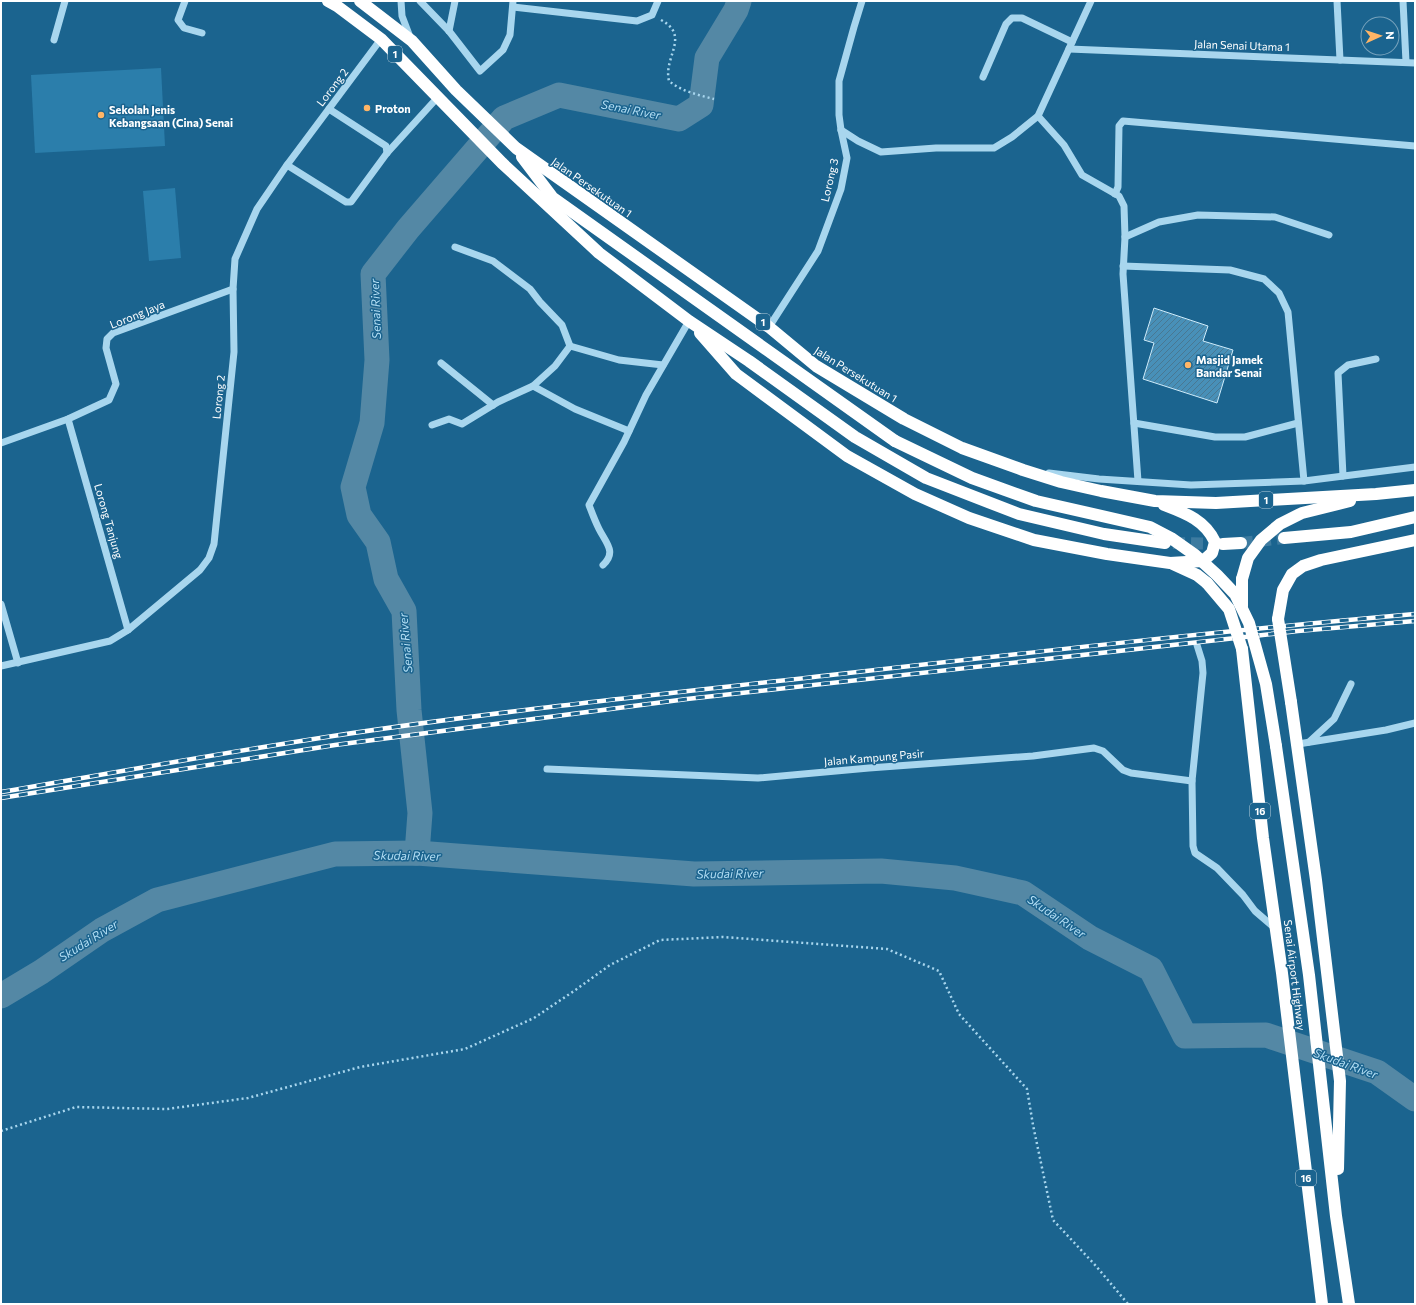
<svg xmlns="http://www.w3.org/2000/svg" width="1416" height="1305" viewBox="0 0 1416 1305" font-family="Commissioner,sans-serif">
	<style>
		.park { fill: #2b7eab }
		.lines { fill: none; stroke-linecap: round; stroke-linejoin: round }
		.river { stroke: #5488a5; stroke-width: 25 }
		.building { fill: url(#building-hatch); stroke: #ceebfa }
		.highway-tunnel { stroke: #3d7ba0; stroke-width: 12; stroke-dasharray: 12 6; stroke-linecap: butt }
		.path { stroke: #a8d6ee; stroke-width: 2.5; stroke-dasharray: 2 3; stroke-linecap: butt }
		.minor { stroke: #a8d6ee; stroke-width: 7 }
		.highway { stroke: #fff; stroke-width: 12 }
		.rail-casing { stroke: #fff; stroke-width: 4.5 }
		.rail { stroke: #1b648f; stroke-width: 3; stroke-dasharray: 9; stroke-linecap: butt }
		.highway-bridge { stroke: #fff; stroke-width: 12 }
		.poi-dot { fill: #ffb566; stroke: #1b648f; stroke-width: 1.5 }
		.labels { text-anchor: middle; dominant-baseline: central; stroke-width: 3; stroke-linejoin: round; paint-order: stroke }
		.shield { fill: #1b648f; stroke: #bbd0dd; stroke-width: 1 }
		.shield-label { font-size: 10px; font-weight: bold; fill: #fff }
		.street-label { font-size: 11px; fill: #fff; stroke: #1b648f }
		.poi-label { font-size: 11px; font-weight: bold; fill: #fff; stroke: #1b648f; text-anchor: start }
		.water-label { font-size: 12px; font-style: italic; fill: #b4dff5; stroke: #1b648f }
	</style>
	<defs>
		<pattern id="building-hatch" width="6" height="6" patternUnits="userSpaceOnUse"><rect width="6" height="6" fill="#4890b8"/><path d="M-1 1l2-2M0 6l6-6M5 7l2-2" fill="none" stroke="#497892"/></pattern>
	</defs>
	<rect width="100%" height="100%" fill="#1b648f"/>
	<g class="park">
		<path d="M 161,68 L 165,146 L 35,153 L 31,75 Z"/>
		<path d="M 175,188 L 181,258 L 149,261 L 143,191 Z"/>
	</g>
	<g class="lines">
		<g class="river">
			<path d="M 417,853 L 420,813 L 409,710 L 404,611 L 386,579 L 378,542 L 359,515 L 353,487 L 372,423 L 377,360 L 373,274 L 408,229 L 504,118 L 559,95 L 679,119 L 701,105 L 707,58 L 736,10 L 739,1"/>
			<path d="M 1,996 L 41,972 L 102,930 L 157,900 L 335,854 L 417,853 L 694,874 L 881,871 L 955,878 L 1023,893 L 1090,938 L 1151,969 L 1185,1036 L 1266,1035 L 1377,1072 L 1415,1099"/>
		</g>
	</g>
	<path class="building" d="M 1154,308 L 1208,326 L 1203,341 L 1233,350 L 1217,403 L 1143,379 L 1154,343 L 1144,340 Z"/>
	<g class="lines">
		<g class="highway-tunnel">
			<path d="M 1173,543 L 1223,544"/>
			<path d="M 1241,543 L 1284,538"/>
		</g>
		<g class="path">
			<path d="M 661,20 C 691,36 663,57 669,81 C 681,91 698,95 714,99"/>
			<path d="M 1,1131 L 76,1107 L 167,1109 L 248,1098 L 360,1067 L 465,1049 L 534,1018 L 574,991 L 610,965 L 660,940 L 723,937 L 887,949 L 939,971 L 959,1014 L 1027,1089 L 1033,1125 L 1053,1220 L 1096,1266 L 1128,1304"/>
		</g>
		<g class="minor">
			<path d="M 185,1 L 178,20 L 184,28 L 202,33"/>
			<path d="M 401,1 L 402,16 L 410,37"/>
			<path d="M 420,1 L 449,31 L 480,71 L 503,50 L 510,35 L 513,1"/>
			<path d="M 1337,1 L 1340,60"/>
			<path d="M 1403,1 L 1406,62"/>
			<path d="M 513,7 L 637,21 L 652,15 L 658,1"/>
			<path d="M 449,31 L 455,1"/>
			<path d="M 54,40 L 65,1"/>
			<path d="M 1069,49 L 1415,63"/>
			<path d="M 983,77 L 1006,24 L 1012,18 L 1022,18 L 1072,42"/>
			<path d="M 329,109 L 386,146 L 387,153"/>
			<path d="M 1038,116 L 1064,145 L 1082,175 L 1119,196 L 1124,206 L 1125,237 L 1123,274 L 1138,481"/>
			<path d="M 841,130 L 858,141 L 881,152 L 936,148 L 994,148 L 1012,137 L 1038,116 L 1091,1"/>
			<path d="M 287,165 L 346,202 L 351,202 L 387,153 L 438,97"/>
			<path d="M 1115,194 L 1118,187 L 1119,126 L 1123,121 L 1415,146"/>
			<path d="M 1125,237 L 1159,222 L 1198,215 L 1275,217 L 1329,235"/>
			<path d="M 455,247 L 493,261 L 530,289 L 540,302 L 562,325 L 570,346 L 555,366 L 533,386"/>
			<path d="M 1123,266 L 1230,270 L 1264,279 L 1279,293 L 1288,312 L 1304,481"/>
			<path d="M 769,327 L 818,251 L 841,189 L 847,158 L 841,130 L 839,115 L 839,81 L 854,27 L 862,1"/>
			<path d="M 570,346 L 619,360 L 663,365"/>
			<path d="M 441,363 L 493,405"/>
			<path d="M 68,419 L 128,630"/>
			<path d="M 1134,423 L 1215,437 L 1245,437 L 1298,423"/>
			<path d="M 432,425 L 449,419 L 462,424 L 498,402 L 533,386 L 575,409 L 629,431"/>
			<path d="M 1,443 L 68,419 L 109,400 L 116,384 L 106,348 L 107,339 L 113,333 L 233,289"/>
			<path d="M 1049,473 L 1099,479 L 1191,485 L 1304,481 L 1415,467"/>
			<path d="M 1343,476 L 1338,373 L 1348,365 L 1376,359"/>
			<path d="M 603,565 C 617,552 606,543 599,529 C 595,521 592,513 589,505 L 624,442 L 646,395 L 689,321"/>
			<path d="M 1,604 L 18,663"/>
			<path d="M 1197,645 L 1202,661 L 1203,673 L 1192,781 L 1193,846 L 1195,853 L 1217,868 L 1243,895 L 1255,911 L 1276,929"/>
			<path d="M 1,666 L 110,641 L 128,630 L 200,570 L 209,558 L 214,544 L 234,352 L 233,289 L 235,259 L 257,209 L 287,165 L 381,39"/>
			<path d="M 1309,742 L 1334,719 L 1351,684"/>
			<path d="M 1298,744 L 1386,730 L 1415,723"/>
			<path d="M 547,769 L 758,778 L 869,768 L 1033,756 L 1094,748 L 1103,751 L 1123,770 L 1131,773 L 1192,781"/>
		</g>
		<g class="highway">
			<path d="M 328,1 L 337,6 L 381,39 L 502,163 L 599,253 L 689,321 L 749,361 L 855,437 L 926,478 L 1019,514 L 1104,534 L 1165,543"/>
			<path d="M 360,1 L 412,41 L 456,90 L 516,148 L 769,327 L 816,366 L 904,419 L 962,448 L 1023,470 L 1061,482 L 1101,491 L 1155,501 L 1216,503 L 1376,494 L 1415,490"/>
			<path d="M 522,157 L 553,198 L 895,441"/>
			<path d="M 700,333 L 736,374 L 847,456 L 915,494 L 969,518 L 1034,540 L 1107,554 L 1170,563 L 1203,561 L 1212,553 L 1215,542 C 1205,520 1185,513 1164,505"/>
			<path d="M 1284,538 L 1351,532 L 1415,517"/>
			<path d="M 1223,544 L 1241,543"/>
			<path d="M 1173,564 L 1197,575 L 1207,583"/>
			<path d="M 1242,579 L 1248,558 L 1261,540 L 1280,524 L 1302,513 L 1350,501"/>
			<path d="M 1278,619 L 1283,590 L 1292,574 L 1303,566 L 1321,560 L 1415,540"/>
			<path d="M 1242,649 L 1263,838 L 1282,973 L 1322,1304"/>
			<path d="M 1291,702 L 1316,880 L 1340,1081 L 1338,1169"/>
			<path d="M 1276,746 L 1309,975 L 1336,1216 L 1349,1304"/>
		</g>
		<defs>
			<g id="rail">
				<path d="M 1,792 C 112,773 222,753 333,736 C 498,711 665,694 831,675 C 1025,653 1220,631 1415,614"/>
				<path d="M 1,798 L 335,745 L 687,699 L 1298,631 L 1415,621"/>
			</g>
		</defs>
		<use href="#rail" class="rail-casing"/>
		<use href="#rail" class="rail"/>
		<g class="highway-bridge">
			<path d="M 895,441 L 972,478 L 1036,501 L 1150,527 L 1171,538 L 1195,555 L 1217,575 L 1235,594 L 1249,623 L 1266,684 L 1276,746"/>
			<path d="M 1207,583 L 1229,609 L 1242,649"/>
			<path d="M 1242,606 L 1242,579"/>
			<path d="M 1278,619 L 1291,702"/>
		</g>
	</g>
	<g class="poi-dot">
		<circle cx="367" cy="108" r="4"/>
		<circle cx="101" cy="115" r="4"/>
		<circle cx="1188" cy="365" r="4"/>
	</g>
	<g class="labels">
		<g class="shield">
			<rect x="388" y="46" width="14" height="16" rx="3"/>
			<rect x="756" y="314" width="14" height="16" rx="3"/>
			<rect x="1259" y="492" width="14" height="16" rx="3"/>
			<rect x="1250" y="803" width="20" height="16" rx="3"/>
			<rect x="1296" y="1170" width="20" height="16" rx="3"/>
		</g>
		<g class="shield-label">
			<text x="395" y="54">1</text>
			<text x="763" y="322">1</text>
			<text x="1266" y="500">1</text>
			<text x="1260" y="811">16</text>
			<text x="1306" y="1178">16</text>
		</g>
		<g class="street-label">
			<text transform="translate(1242 45) rotate(2)">Jalan Senai Utama 1</text>
			<text transform="translate(332 87) rotate(-53)">Lorong 2</text>
			<text transform="translate(829 180) rotate(-77)">Lorong 3</text>
			<text transform="translate(592 187) rotate(35)">Jalan Persekutuan 1</text>
			<text transform="translate(137 314) rotate(-22)">Lorong Jaya</text>
			<text transform="translate(856 374) rotate(32)">Jalan Persekutuan 1</text>
			<text transform="translate(218 397) rotate(-84)">Lorong 2</text>
			<text transform="translate(109 521) rotate(74)">Lorong Tanjung</text>
			<text transform="translate(874 757) rotate(-5)">Jalan Kampung Pasir</text>
			<text transform="translate(1295 975) rotate(83)">Senai Airport Highway</text>
		</g>
		<g class="poi-label">
			<text x="375" y="108">Proton</text>
			<text x="109" y="109">Sekolah Jenis<tspan x="109" dy="13">Kebangsaan (Cina) Senai</tspan></text>
			<text x="1196" y="359">Masjid Jamek<tspan x="1196" dy="13">Bandar Senai</tspan></text>
		</g>
		<g class="water-label">
			<text transform="translate(631 109) rotate(11)">Senai River</text>
			<text transform="translate(375 309) rotate(-92)">Senai River</text>
			<text transform="translate(405 643) rotate(-95)">Senai River</text>
			<text transform="translate(407 855) rotate(1)">Skudai River</text>
			<text transform="translate(730 873) rotate(-1)">Skudai River</text>
			<text transform="translate(1057 916) rotate(34)">Skudai River</text>
			<text transform="translate(88 940) rotate(-32)">Skudai River</text>
			<text transform="translate(1346 1063) rotate(20)">Skudai River</text>
		</g>
	</g>
	<rect width="1416" height="1305" fill="none" stroke="#ffffff" stroke-width="4"/>
	<g transform="translate(1380 36) rotate(87)"><circle r="19" fill="#1b648f" stroke="#76a2bc"/>
	<path d="M0-3L7 15L0 10L-7 15Z" fill="#ffb566"/>
	<text y="-6" font-size="11" font-weight="bold" text-anchor="middle" fill="#ffffff">N</text>
	</g>
</svg>
